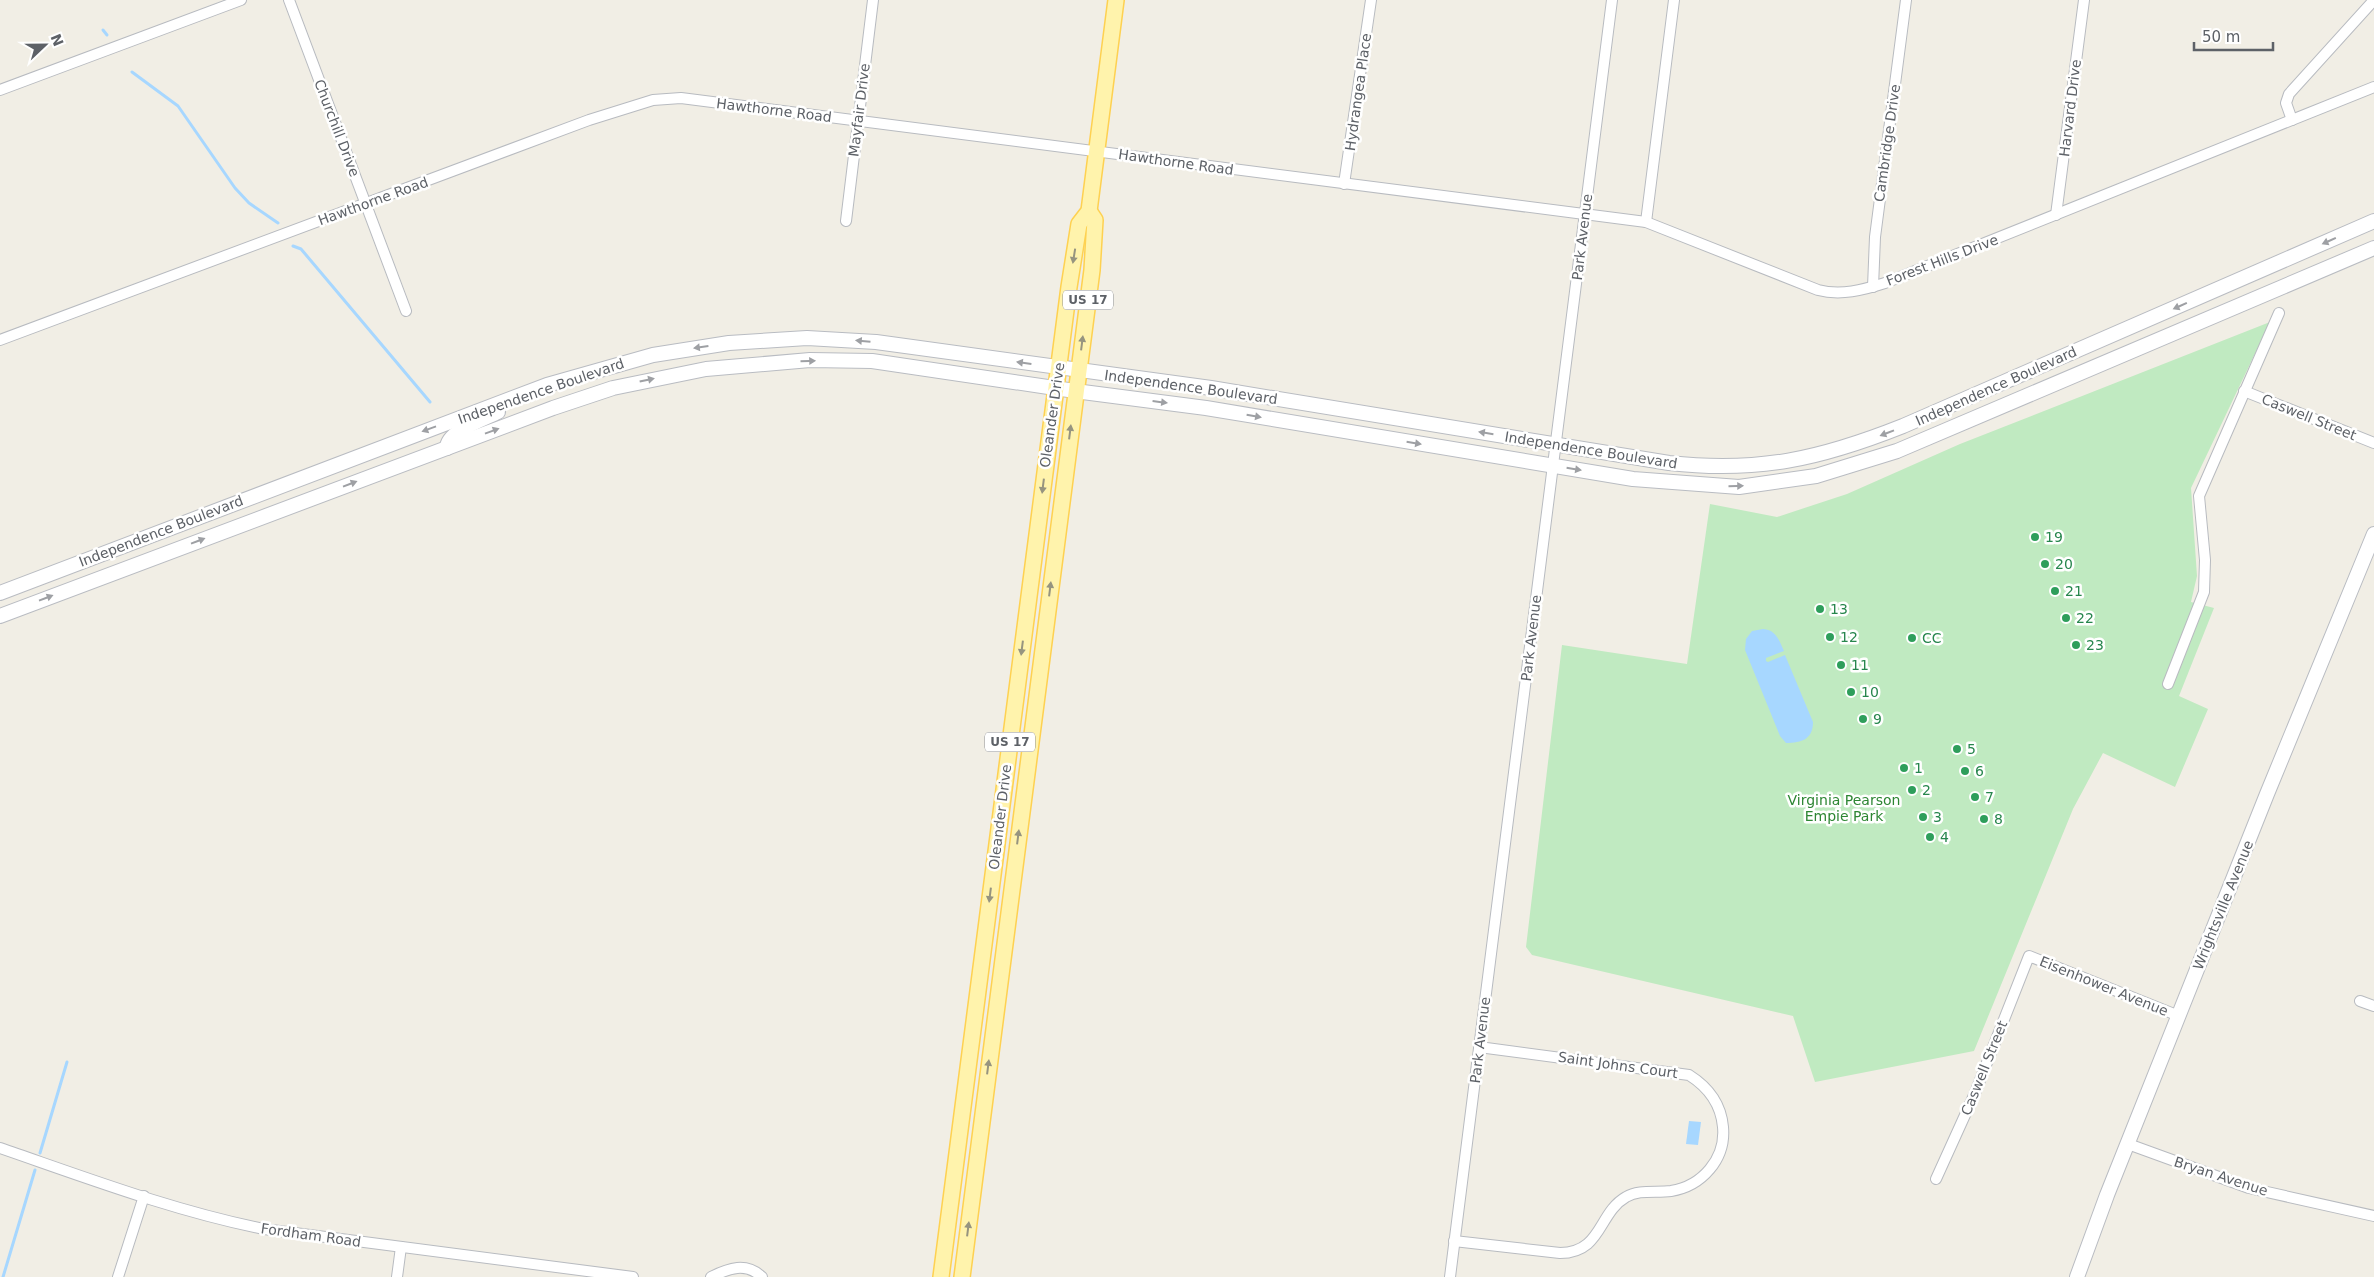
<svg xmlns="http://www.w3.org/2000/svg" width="2374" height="1277" viewBox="0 0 2374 1277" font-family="'DejaVu Sans',sans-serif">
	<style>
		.green { fill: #c0eac1 }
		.water { fill: #a7d7ff }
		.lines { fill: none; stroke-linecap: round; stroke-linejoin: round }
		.stream { stroke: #a7d7ff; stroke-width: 3 }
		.street-casing { stroke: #b8bbc0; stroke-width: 12 }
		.secondary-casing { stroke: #b9bcc2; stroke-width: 16 }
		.primary-casing { stroke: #fed151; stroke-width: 18 }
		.street { stroke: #fff; stroke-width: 10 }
		.secondary { stroke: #fff; stroke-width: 14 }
		.primary { stroke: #fff3ac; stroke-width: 15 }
		.oneway { fill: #9ea0a4 }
		.oneway2 { fill: #96947f }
		.leisure-dot { fill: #2e9e5b; stroke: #fff; stroke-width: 2 }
		.labels { text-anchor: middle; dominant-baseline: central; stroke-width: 5; stroke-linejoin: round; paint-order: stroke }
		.shield { fill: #fff; stroke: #8e9095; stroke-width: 1 }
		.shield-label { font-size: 12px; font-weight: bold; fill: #5d6167 }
		.street-label { font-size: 14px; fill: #5d6167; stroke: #fff }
		.leisure-label { font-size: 14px; fill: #27864d; stroke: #fff; text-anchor: start }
		.park-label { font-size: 14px; fill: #2d8633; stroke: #fff }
	</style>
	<rect width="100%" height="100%" fill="#f1eee5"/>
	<path class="green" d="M 2270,322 L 2191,488 L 2197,576 L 2191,602 L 2214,608 L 2179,696 L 2208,709 L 2175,787 L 2103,753 L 2073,809 L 1974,1051 L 1815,1082 L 1793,1016 L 1532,955 L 1526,947 L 1562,645 L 1687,664 L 1710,504 L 1777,517 L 1847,494 L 1960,444 Z"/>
	<g class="water">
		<path d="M 1763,629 C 1776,630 1779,640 1784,651 L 1766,658 L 1766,661 L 1768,662 L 1785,655 L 1813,722 C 1813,739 1802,743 1786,743 L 1780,736 L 1745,650 L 1746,639 L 1752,631 Z"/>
		<path d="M 1689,1121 L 1701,1122 L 1698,1145 L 1686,1144 Z"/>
	</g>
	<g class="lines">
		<g class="stream">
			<path d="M 103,30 L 107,35"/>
			<path d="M 132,72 L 178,106 L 235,188 L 249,203 L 278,223"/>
			<path d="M 293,246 L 301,249 L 430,402"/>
			<path d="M 40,1153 L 67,1062"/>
			<path d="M 3,1277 L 35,1170"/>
		</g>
		<defs>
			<g id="street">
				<path d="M 289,0 L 406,311"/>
				<path d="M 0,90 L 241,0"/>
				<path d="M 2292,120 L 2286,103 L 2289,94 L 2374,0"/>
				<path d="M 1344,184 L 1371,0"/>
				<path d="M 2056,215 L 2084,0"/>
				<path d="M 846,221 L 873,0"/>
				<path d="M 1646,222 L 1674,0"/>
				<path d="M 1873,287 L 1875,237 L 1906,0"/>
				<path d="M 0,340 L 589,120 L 653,100 L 681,98 L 1646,222 L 1818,290 C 1841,296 1863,290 1885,283 L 2374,87"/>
				<path d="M 2244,391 L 2374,443"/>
				<path d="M 2168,684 L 2204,592 L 2205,560 L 2199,496 L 2279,313"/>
				<path d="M 2360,1001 L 2374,1006"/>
				<path d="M 2128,1144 L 2249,1188 L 2374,1216"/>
				<path d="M 0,1148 C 87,1178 174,1211 264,1229 L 633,1277"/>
				<path d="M 1936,1179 L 1975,1093 L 2029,956 L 2179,1016"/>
				<path d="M 1454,1241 L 1560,1253 C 1602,1253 1598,1213 1626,1197 C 1639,1189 1656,1193 1671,1191 C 1702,1186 1726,1159 1723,1127 C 1721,1104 1708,1087 1689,1075 L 1479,1047"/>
				<path d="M 118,1277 L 144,1196"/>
				<path d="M 397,1277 L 401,1247"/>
				<path d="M 711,1277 C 729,1268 746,1262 762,1277"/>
				<path d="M 1450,1277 L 1612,0"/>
			</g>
			<g id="secondary">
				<path d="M 447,448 C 447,431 484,419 498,412"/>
				<path d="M 0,593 L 547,385 L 653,355 L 729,343 L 807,338 L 876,342 L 1211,388 L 1669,463 C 1758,473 1820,459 1903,426 L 2374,221"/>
				<path d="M 0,616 L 553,408 L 613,388 L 706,369 L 810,360 L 872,361 L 1075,391 L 1206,408 L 1633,479 L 1739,487 L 1816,476 L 1897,451 L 2374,248"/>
				<path d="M 2077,1277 L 2107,1195 L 2267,794 L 2374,534"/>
			</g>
			<g id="primary">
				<path d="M 941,1277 L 1069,287 L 1079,224 L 1089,211 L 1116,0"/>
				<path d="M 962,1277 L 1092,270 L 1095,220 L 1089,211"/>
			</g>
		</defs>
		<use href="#street" class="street-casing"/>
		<use href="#secondary" class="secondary-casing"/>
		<use href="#primary" class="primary-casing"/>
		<use href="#street" class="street"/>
		<use href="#secondary" class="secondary"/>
		<use href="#primary" class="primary"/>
	</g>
	<defs><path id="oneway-solid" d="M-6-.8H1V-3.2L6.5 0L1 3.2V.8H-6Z" transform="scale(1.25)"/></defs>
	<g class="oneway">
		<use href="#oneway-solid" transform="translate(2329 241) rotate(156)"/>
		<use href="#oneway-solid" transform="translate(2180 306) rotate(156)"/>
		<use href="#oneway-solid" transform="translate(863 341) rotate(-175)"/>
		<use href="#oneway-solid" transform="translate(701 347) rotate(172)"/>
		<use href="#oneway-solid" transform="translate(808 361) rotate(-2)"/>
		<use href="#oneway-solid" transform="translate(1024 363) rotate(-172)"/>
		<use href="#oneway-solid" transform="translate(647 380) rotate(-12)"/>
		<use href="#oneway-solid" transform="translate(1160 402) rotate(7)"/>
		<use href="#oneway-solid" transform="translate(1254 416) rotate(10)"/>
		<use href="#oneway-solid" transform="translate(429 429) rotate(160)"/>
		<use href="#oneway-solid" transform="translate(492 431) rotate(-20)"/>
		<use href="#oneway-solid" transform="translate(1486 433) rotate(-171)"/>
		<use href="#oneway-solid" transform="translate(1887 433) rotate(159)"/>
		<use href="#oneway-solid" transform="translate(1414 443) rotate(9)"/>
		<use href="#oneway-solid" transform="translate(1574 469) rotate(9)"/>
		<use href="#oneway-solid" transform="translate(350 484) rotate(-21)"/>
		<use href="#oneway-solid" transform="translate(1736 486) rotate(-1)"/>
		<use href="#oneway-solid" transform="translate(198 541) rotate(-21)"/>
		<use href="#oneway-solid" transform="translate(46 598) rotate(-21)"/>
	</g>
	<g class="oneway2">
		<use href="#oneway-solid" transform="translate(1074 256) rotate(99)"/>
		<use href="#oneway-solid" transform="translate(1082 343) rotate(-83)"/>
		<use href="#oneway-solid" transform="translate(1070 432) rotate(-83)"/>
		<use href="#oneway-solid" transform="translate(1043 486) rotate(97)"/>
		<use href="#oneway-solid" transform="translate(1050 589) rotate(-83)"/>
		<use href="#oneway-solid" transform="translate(1022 648) rotate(97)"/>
		<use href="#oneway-solid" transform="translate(1018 837) rotate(-83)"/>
		<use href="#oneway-solid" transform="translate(990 895) rotate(97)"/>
		<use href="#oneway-solid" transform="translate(988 1067) rotate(-83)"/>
		<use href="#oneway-solid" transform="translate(968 1229) rotate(-83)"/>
	</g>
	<g class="leisure-dot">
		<circle cx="2035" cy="537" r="5"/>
		<circle cx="2045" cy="564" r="5"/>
		<circle cx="2055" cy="591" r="5"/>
		<circle cx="1820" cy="609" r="5"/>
		<circle cx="2066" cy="618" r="5"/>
		<circle cx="1830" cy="637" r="5"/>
		<circle cx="1912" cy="638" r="5"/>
		<circle cx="2076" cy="645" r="5"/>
		<circle cx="1841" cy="665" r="5"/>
		<circle cx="1851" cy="692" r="5"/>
		<circle cx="1863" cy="719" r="5"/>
		<circle cx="1957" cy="749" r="5"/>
		<circle cx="1904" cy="768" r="5"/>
		<circle cx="1965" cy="771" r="5"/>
		<circle cx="1912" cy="790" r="5"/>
		<circle cx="1975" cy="797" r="5"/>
		<circle cx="1923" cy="817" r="5"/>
		<circle cx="1984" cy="819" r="5"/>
		<circle cx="1930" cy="837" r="5"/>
	</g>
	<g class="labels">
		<g class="shield">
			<rect x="1063" y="290.5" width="50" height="19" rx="4"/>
			<rect x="985" y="732.5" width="50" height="19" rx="4"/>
		</g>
		<g class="shield-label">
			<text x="1088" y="300">US 17</text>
			<text x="1010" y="742">US 17</text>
		</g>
		<g class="street-label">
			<text transform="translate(1358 92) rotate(-82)">Hydrangea Place</text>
			<text transform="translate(2070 108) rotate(-83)">Harvard Drive</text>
			<text transform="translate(774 110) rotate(7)">Hawthorne Road</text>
			<text transform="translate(859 110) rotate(-83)">Mayfair Drive</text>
			<text transform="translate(337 128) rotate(69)">Churchill Drive</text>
			<text transform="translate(1887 143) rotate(-82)">Cambridge Drive</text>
			<text transform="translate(1176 162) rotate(8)">Hawthorne Road</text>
			<text transform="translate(373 201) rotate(-20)">Hawthorne Road</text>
			<text transform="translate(1582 237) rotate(-83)">Park Avenue</text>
			<text transform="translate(1942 260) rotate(-21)">Forest Hills Drive</text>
			<text transform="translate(1996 386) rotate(-24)">Independence Boulevard</text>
			<text transform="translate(1191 387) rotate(8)">Independence Boulevard</text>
			<text transform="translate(541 391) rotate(-19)">Independence Boulevard</text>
			<text transform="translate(1052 415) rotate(-82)">Oleander Drive</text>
			<text transform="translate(2309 417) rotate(22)">Caswell Street</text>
			<text transform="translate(1591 450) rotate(9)">Independence Boulevard</text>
			<text transform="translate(161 531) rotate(-21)">Independence Boulevard</text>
			<text transform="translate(1531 638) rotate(-83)">Park Avenue</text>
			<text transform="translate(1000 817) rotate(-83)">Oleander Drive</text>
			<text transform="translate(2223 905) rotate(-68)">Wrightsville Avenue</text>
			<text transform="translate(2104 986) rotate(22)">Eisenhower Avenue</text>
			<text transform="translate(1480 1040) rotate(-83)">Park Avenue</text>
			<text transform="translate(1618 1065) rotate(8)">Saint Johns Court</text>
			<text transform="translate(1984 1068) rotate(-68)">Caswell Street</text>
			<text transform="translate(2221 1176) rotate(18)">Bryan Avenue</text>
			<text transform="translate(311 1235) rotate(8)">Fordham Road</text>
		</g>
		<g class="leisure-label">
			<text x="2045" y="537">19</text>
			<text x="2055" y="564">20</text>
			<text x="2065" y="591">21</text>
			<text x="1830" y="609">13</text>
			<text x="2076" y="618">22</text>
			<text x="1840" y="637">12</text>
			<text x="1922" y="638">CC</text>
			<text x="2086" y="645">23</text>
			<text x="1851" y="665">11</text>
			<text x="1861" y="692">10</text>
			<text x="1873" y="719">9</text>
			<text x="1967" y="749">5</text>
			<text x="1914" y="768">1</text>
			<text x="1975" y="771">6</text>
			<text x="1922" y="790">2</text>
			<text x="1985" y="797">7</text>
			<text x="1933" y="817">3</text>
			<text x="1994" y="819">8</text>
			<text x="1940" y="837">4</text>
		</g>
		<g class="park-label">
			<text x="1844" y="800">Virginia Pearson<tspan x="1844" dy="16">Empie Park</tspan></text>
		</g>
	</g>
	<g transform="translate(45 45) rotate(68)" stroke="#ffffff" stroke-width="4" paint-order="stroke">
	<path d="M0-4L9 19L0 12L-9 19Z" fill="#5d6167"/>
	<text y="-8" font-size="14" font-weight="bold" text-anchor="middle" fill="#5d6167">N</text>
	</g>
	<path d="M2194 42v8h79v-8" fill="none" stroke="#5d6167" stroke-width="2.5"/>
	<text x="2202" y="42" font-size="15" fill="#5d6167" stroke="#ffffff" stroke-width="4" paint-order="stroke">50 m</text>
</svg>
